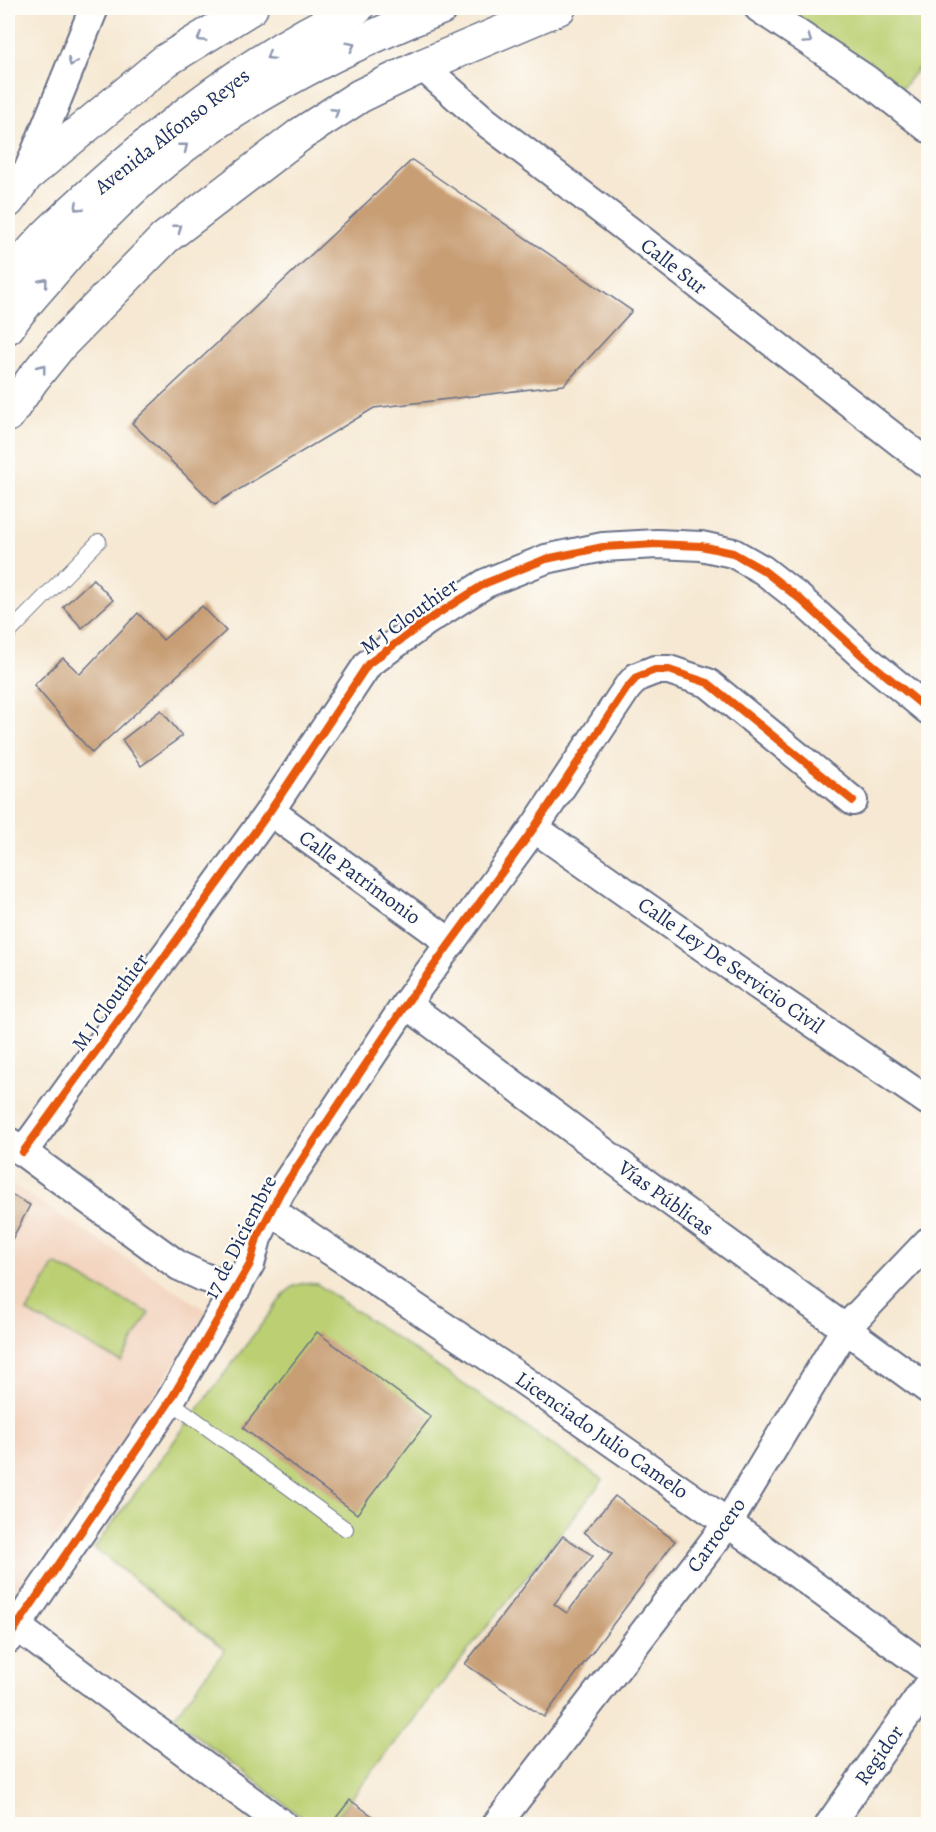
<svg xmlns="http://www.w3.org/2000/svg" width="936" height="1832" viewBox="0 0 936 1832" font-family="Alegreya,serif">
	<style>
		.built { fill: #f3d4bf }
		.green { fill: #bcd073; stroke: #6c8068; stroke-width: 1.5 }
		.building { fill: #c89e74 }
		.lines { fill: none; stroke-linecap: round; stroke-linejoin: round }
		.service-casing { stroke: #687087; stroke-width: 16 }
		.minor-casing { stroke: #687087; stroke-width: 32 }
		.tertiary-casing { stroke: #687087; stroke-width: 36 }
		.secondary-casing { stroke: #687087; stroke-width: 36 }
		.service { stroke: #fff; stroke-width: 14 }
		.minor { stroke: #fff; stroke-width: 28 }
		.tertiary { stroke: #fff; stroke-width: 33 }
		.secondary { stroke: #fff; stroke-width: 33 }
		.cycleway-casing { stroke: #fdfcf7; stroke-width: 11 }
		.cycleway { stroke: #e8590c; stroke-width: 8 }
		.oneway { stroke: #8d97ae }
		.labels { text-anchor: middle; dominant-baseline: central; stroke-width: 4.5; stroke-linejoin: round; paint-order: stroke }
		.street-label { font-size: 21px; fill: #1b2f5e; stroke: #fdfcf7 }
	</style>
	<rect width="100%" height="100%" fill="#fdfcf7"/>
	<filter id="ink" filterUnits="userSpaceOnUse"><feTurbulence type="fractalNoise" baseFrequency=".0167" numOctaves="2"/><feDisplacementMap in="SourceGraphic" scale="12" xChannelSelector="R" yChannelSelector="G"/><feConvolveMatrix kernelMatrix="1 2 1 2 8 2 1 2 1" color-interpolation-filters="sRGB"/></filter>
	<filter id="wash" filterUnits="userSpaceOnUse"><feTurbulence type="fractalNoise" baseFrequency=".008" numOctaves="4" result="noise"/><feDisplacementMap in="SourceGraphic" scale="24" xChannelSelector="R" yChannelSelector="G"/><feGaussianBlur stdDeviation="1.35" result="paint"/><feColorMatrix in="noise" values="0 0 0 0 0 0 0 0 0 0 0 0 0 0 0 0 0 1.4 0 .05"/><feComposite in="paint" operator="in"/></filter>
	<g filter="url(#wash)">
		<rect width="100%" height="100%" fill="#f6e8d2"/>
		<path class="built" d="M 8,1181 L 210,1313 L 11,1603 L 8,1600 Z"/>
		<g class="green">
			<path d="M 748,8 L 928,8 L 928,56 L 896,96 Z"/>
			<path d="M 55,1264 L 149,1313 L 121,1362 L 27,1312 Z"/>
			<path d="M 304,1283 L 317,1284 L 603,1480 L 331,1824 L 311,1824 L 173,1718 L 225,1650 L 94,1548 L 285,1293 L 294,1286 Z"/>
		</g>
		<g id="blocks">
			<g class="building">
				<path d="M 412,160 L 632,311 L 564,385 L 374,408 L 215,504 L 132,423 Z"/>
				<path d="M 93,579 L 113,600 L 82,628 L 63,607 Z"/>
				<path d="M 202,606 L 226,631 L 92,753 L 34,685 L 63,658 L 80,674 L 138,613 L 163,640 Z"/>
				<path d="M 161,710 L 182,736 L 141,766 L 122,740 Z"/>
				<path d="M 8,1193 L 30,1205 L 8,1247 Z"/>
				<path d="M 317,1332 L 431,1417 L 357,1514 L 243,1428 Z"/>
				<path d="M 615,1496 L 675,1541 L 544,1717 L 465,1664 L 563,1536 L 593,1556 L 554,1604 L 567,1613 L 612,1554 L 584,1532 Z"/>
				<path d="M 350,1800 L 384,1824 L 331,1824 Z"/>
			</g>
		</g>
	</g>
	<g filter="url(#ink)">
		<use href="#blocks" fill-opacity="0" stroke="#687087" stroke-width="1.5"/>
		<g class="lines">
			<defs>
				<g id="service">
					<path d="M 8,634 L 99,541"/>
					<path d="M 170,1401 L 346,1529"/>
				</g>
				<g id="minor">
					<path d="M 759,8 L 867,80 L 928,128"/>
					<path d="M 422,66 L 486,122 L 644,242 L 928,464"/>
					<path d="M 26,176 L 94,8"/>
					<path d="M 270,811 L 451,943"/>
					<path d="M 534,828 L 746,977 L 928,1101"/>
					<path d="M 406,1004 L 629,1171 L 928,1389"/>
					<path d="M 9,1142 L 179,1266 L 203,1277 L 237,1288"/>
					<path d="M 23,1152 L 270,811 L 368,664 L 425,622 L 486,583 L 546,559 L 603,547 L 657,544 L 701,546 L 733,553 L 763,570 L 800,599 L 865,658 L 928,710"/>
					<path d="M 270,1210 L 513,1373 L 728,1523 L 928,1669"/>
					<path d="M 8,1620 L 282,1824"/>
					<path d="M 8,1639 L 170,1401 L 250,1264 L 257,1238 L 281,1191 L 406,1004 L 534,828 L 627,688 L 637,677 L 655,670 L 669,670 L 708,683 L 853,801"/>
					<path d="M 497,1824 L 728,1523 L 845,1329 L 928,1242"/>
					<path d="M 830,1824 L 928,1685"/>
				</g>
				<g id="tertiary">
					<path d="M 8,201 L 26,176 L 165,61 L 251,8"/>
					<path d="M 8,415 L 32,380 L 61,344 L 165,238 L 301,134 L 360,96 L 422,66 L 559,8"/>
				</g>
				<g id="secondary">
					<path d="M 8,280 C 22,263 36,245 53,229 C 143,143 244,61 357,8"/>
					<path d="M 8,327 C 20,308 36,292 51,274 C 94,223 145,173 200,134 C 274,82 357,41 441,8"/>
				</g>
			</defs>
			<use href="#service" class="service-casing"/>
			<use href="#minor" class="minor-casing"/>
			<use href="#tertiary" class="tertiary-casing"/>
			<use href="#secondary" class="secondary-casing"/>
			<use href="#service" class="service"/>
			<use href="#minor" class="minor"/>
			<use href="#tertiary" class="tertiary"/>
			<use href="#secondary" class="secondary"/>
			<defs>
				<g id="cycleway">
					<path d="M 23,1152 L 270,811 L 368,664 L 425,622 L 486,583 L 546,559 L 603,547 L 657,544 L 701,546 L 733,553 L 763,570 L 800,599 L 865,658 L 928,710"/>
					<path d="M 8,1639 L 170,1401 L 250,1264 L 257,1238 L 281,1191 L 406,1004 L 534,828 L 627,688 L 637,677 L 655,670 L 669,670 L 708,683 L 853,801"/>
				</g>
			</defs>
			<use href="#cycleway" class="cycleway-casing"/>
			<use href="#cycleway" class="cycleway"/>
		</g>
		<defs><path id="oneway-chevron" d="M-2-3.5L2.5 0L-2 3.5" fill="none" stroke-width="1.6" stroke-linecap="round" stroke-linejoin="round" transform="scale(1.5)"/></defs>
		<g class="oneway">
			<use href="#oneway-chevron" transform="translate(201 38) rotate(148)"/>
			<use href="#oneway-chevron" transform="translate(808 40) rotate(34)"/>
			<use href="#oneway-chevron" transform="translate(351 46) rotate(-27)"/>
			<use href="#oneway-chevron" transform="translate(270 56) rotate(148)"/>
			<use href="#oneway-chevron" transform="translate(72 62) rotate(112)"/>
			<use href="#oneway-chevron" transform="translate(335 112) rotate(-32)"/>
			<use href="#oneway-chevron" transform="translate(184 147) rotate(-39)"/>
			<use href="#oneway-chevron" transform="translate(78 207) rotate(138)"/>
			<use href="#oneway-chevron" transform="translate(178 228) rotate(-38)"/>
			<use href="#oneway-chevron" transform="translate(44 282) rotate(-50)"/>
			<use href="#oneway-chevron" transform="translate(42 368) rotate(-51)"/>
		</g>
	</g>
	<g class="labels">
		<g class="street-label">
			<text transform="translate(172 131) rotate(-38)">Avenida Alfonso Reyes</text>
			<text transform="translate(674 266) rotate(38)">Calle Sur</text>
			<text transform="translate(409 616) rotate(-36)">M J Clouthier</text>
			<text transform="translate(360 877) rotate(36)">Calle Patrimonio</text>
			<text transform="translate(731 965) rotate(35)">Calle Ley De Servicio Civil</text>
			<text transform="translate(110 1002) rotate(-54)">M J Clouthier</text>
			<text transform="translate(666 1198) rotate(36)">Vías Públicas</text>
			<text transform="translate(240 1237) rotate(-63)">17 de Diciembre</text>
			<text transform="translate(602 1435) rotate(35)">Licenciado Julio Camelo</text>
			<text transform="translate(716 1535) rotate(-55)">Carrocero</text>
			<text transform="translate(879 1755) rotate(-55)">Regidor</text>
		</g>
	</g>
	<rect width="936" height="1832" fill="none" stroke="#fdfcf7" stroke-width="30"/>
</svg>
